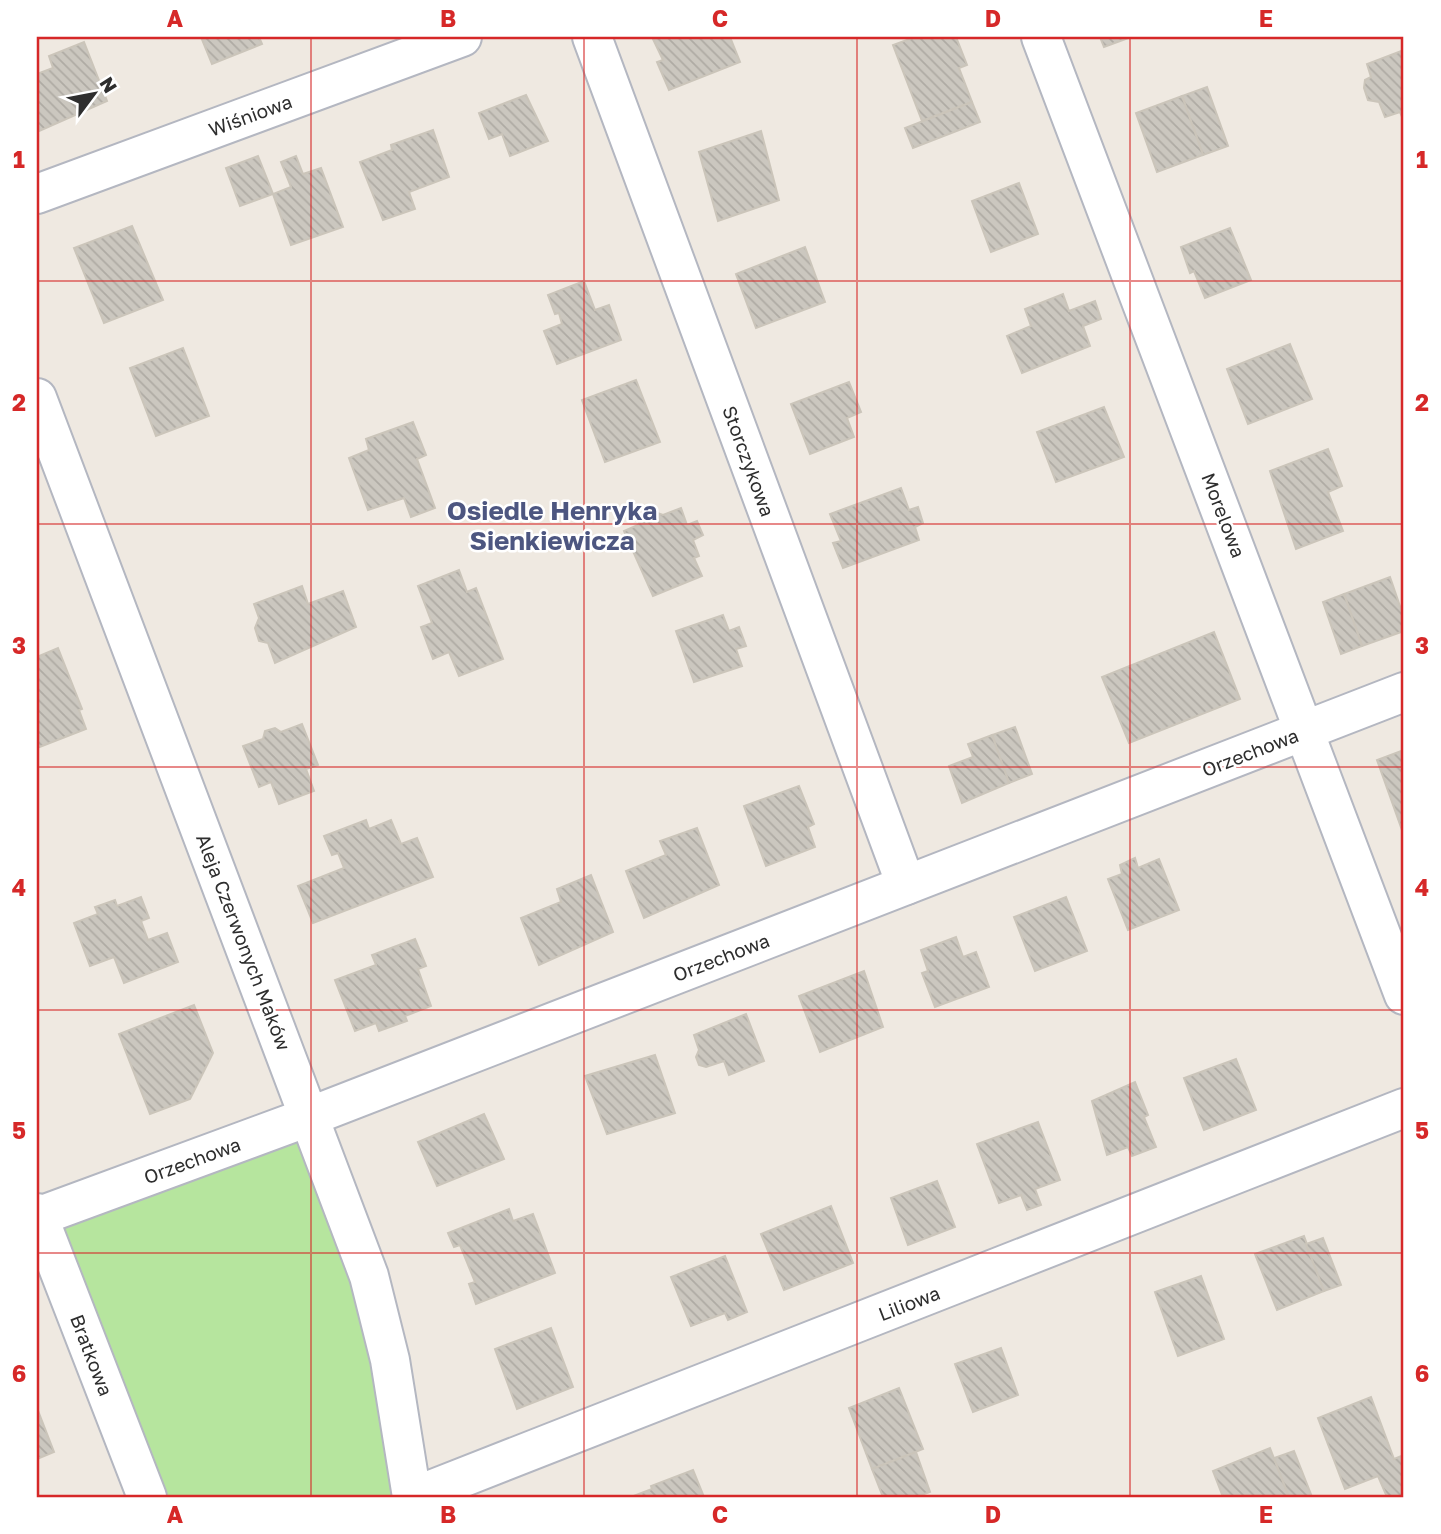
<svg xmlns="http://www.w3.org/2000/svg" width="1441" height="1534" viewBox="0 0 1441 1534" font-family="'Golos Text',sans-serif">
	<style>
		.grass { fill: #b6e59e }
		.building { fill: url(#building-back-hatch); stroke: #cbc5ba; stroke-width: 2 }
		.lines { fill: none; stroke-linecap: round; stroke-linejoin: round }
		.minor-casing { stroke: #b4b7c1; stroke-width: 42 }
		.minor { stroke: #fff; stroke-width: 38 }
		.grid { fill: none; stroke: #d62828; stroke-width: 2; stroke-opacity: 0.55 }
		.labels { text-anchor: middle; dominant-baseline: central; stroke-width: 5; stroke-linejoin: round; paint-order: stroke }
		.street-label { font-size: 19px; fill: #2e2e2e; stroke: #fff }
		.district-label { font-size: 26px; font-weight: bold; fill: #4d5680; stroke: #fff }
		.neatline { fill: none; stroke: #d62828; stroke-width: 2.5 }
		.grid-label { font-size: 23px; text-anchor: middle; font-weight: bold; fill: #d62828 }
	</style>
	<defs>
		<pattern id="building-back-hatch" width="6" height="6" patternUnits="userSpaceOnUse" patternTransform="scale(1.75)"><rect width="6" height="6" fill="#cbc7bf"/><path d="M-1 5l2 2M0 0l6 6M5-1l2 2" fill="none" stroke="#afaba4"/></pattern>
	</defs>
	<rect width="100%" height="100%" fill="#efe9e1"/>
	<path class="grass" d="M 310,1118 L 408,1497 L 149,1497 L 40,1218 Z"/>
	<g class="building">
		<path d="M 201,37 L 259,37 L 262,44 L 212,64 Z"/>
		<path d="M 652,37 L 730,37 L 740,62 L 669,90 L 657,62 L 663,60 Z"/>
		<path d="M 915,37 L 956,37 L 967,65 L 959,68 L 972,102 L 922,121 L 893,45 Z"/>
		<path d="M 1100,37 L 1131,37 L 1104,47 Z"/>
		<path d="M 84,42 L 107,101 L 37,132 L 37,74 L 53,68 L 49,56 Z"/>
		<path d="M 1404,50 L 1404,122 L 1400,112 L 1385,117 L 1379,102 L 1368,100 L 1364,88 L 1365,80 L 1371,77 L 1367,64 Z"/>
		<path d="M 1207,87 L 1228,146 L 1203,155 L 1182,96 Z"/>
		<path d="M 526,95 L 548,141 L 510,156 L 502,134 L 489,139 L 479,113 Z"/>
		<path d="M 1182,96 L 1203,155 L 1157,172 L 1136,113 Z"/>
		<path d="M 972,102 L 980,122 L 913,148 L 905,128 Z"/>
		<path d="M 433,130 L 449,177 L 409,192 L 415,209 L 383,220 L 360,162 L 392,150 L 391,145 Z"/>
		<path d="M 761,131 L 779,200 L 718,221 L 699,152 Z"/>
		<path d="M 258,156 L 273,194 L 240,206 L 226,168 Z"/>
		<path d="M 296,156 L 303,174 L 321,168 L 343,227 L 291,245 L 273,194 L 291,187 L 281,162 Z"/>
		<path d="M 1019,183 L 1038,234 L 991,252 L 972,201 Z"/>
		<path d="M 132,226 L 163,300 L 104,323 L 74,248 Z"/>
		<path d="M 1230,228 L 1251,280 L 1205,298 L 1194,271 L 1190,273 L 1181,247 Z"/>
		<path d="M 805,247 L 825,302 L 756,328 L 736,274 Z"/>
		<path d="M 584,281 L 595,310 L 609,305 L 621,340 L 557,364 L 544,331 L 562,324 L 559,313 L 555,314 L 548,295 Z"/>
		<path d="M 1063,294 L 1069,311 L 1095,301 L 1101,319 L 1083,326 L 1090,346 L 1022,373 L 1007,336 L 1031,326 L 1025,309 Z"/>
		<path d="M 1290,344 L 1312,399 L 1248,424 L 1227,369 Z"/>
		<path d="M 183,348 L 209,416 L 156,436 L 130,368 Z"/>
		<path d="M 636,380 L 660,442 L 605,462 L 582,400 Z"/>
		<path d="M 849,382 L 861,412 L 847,418 L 854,437 L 810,454 L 791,404 Z"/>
		<path d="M 1104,407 L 1124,457 L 1056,482 L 1037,432 Z"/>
		<path d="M 413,422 L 426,455 L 417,459 L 435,508 L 411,517 L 404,498 L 368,510 L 349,458 L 369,450 L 366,439 Z"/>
		<path d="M 1328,449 L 1342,486 L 1328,492 L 1343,531 L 1296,549 L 1270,471 Z"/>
		<path d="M 901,488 L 909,510 L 918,507 L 923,523 L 915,527 L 919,540 L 843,568 L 833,543 L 841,541 L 830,514 Z"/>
		<path d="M 681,508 L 687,525 L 697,521 L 703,535 L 693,540 L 699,556 L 694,558 L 702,576 L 653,596 L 624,531 L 638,525 L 643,515 L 652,511 L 663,515 Z"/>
		<path d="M 459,570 L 467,592 L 476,588 L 503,659 L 459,676 L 449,652 L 433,659 L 421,627 L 432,623 L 418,586 Z"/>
		<path d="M 1390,577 L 1404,618 L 1404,631 L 1362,646 L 1344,594 Z"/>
		<path d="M 302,586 L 308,604 L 343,591 L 356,627 L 275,663 L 268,643 L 259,641 L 255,628 L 259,618 L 254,604 Z"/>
		<path d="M 1344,594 L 1362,646 L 1341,654 L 1323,602 Z"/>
		<path d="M 723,615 L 729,631 L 739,627 L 746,646 L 736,649 L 742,666 L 694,682 L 676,631 Z"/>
		<path d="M 1214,632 L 1240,699 L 1129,743 L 1102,677 Z"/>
		<path d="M 58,648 L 82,709 L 79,710 L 86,729 L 37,748 L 37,657 Z"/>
		<path d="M 302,724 L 318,765 L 306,769 L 314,791 L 279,804 L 271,782 L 259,787 L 243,746 L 263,739 L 265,731 L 275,728 L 281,732 Z"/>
		<path d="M 1015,727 L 1032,774 L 1009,783 L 992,735 Z"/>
		<path d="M 992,735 L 1009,783 L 962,803 L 949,766 L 973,757 L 968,744 Z"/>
		<path d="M 1404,750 L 1404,829 L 1402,830 L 1377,760 Z"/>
		<path d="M 799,786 L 814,824 L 808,827 L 815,847 L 766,866 L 744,806 Z"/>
		<path d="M 366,820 L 369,829 L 391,820 L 401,844 L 417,838 L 433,877 L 313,923 L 298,886 L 344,868 L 338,853 L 332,855 L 324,836 Z"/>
		<path d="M 697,828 L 719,885 L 644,918 L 626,871 L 666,855 L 660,841 Z"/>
		<path d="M 1135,858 L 1138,868 L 1159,859 L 1179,910 L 1128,930 L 1108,879 L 1122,874 L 1120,865 Z"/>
		<path d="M 591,875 L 613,932 L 539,965 L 521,918 L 561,902 L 557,889 Z"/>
		<path d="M 141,897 L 149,918 L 141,921 L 148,940 L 167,933 L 178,962 L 124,983 L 114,957 L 90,966 L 74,923 L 98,914 L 95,907 L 115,900 L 117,906 Z"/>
		<path d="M 1066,897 L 1087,951 L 1035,971 L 1014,917 Z"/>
		<path d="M 956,937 L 963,957 L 976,952 L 989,987 L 935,1007 L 922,973 L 928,971 L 921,950 Z"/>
		<path d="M 415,939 L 426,966 L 418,969 L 431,1006 L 405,1016 L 407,1021 L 379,1031 L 376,1023 L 355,1031 L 335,980 L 376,965 L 372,955 Z"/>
		<path d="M 864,971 L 883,1027 L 820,1052 L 799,996 Z"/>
		<path d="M 194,1005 L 213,1053 L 190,1099 L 150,1114 L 119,1034 Z"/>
		<path d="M 746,1014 L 764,1061 L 729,1075 L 724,1061 L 706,1067 L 699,1065 L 696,1057 L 699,1050 L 694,1035 Z"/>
		<path d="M 655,1055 L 675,1113 L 607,1134 L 585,1076 Z"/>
		<path d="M 1236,1059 L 1256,1110 L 1204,1130 L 1184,1078 Z"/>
		<path d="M 1135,1082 L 1148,1115 L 1144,1117 L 1156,1147 L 1132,1156 L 1128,1147 L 1107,1155 L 1092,1101 Z"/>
		<path d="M 484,1114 L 504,1159 L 437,1186 L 418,1142 Z"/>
		<path d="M 1038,1122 L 1060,1180 L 1035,1189 L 1041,1205 L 1027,1210 L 1021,1195 L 999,1203 L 977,1144 Z"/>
		<path d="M 937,1181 L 955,1227 L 908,1245 L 891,1198 Z"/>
		<path d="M 831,1206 L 853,1263 L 784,1290 L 761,1234 Z"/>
		<path d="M 509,1209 L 513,1221 L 533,1214 L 555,1273 L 476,1304 L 469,1284 L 475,1282 L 460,1245 L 454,1247 L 448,1233 Z"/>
		<path d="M 1304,1236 L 1324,1291 L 1277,1310 L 1255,1254 Z"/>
		<path d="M 1323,1238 L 1341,1285 L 1324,1291 L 1306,1244 Z"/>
		<path d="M 725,1256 L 747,1312 L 728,1320 L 725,1313 L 691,1326 L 671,1277 Z"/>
		<path d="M 1201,1276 L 1224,1339 L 1178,1356 L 1155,1292 Z"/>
		<path d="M 551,1328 L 573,1387 L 517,1409 L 495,1349 Z"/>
		<path d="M 1001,1348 L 1018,1395 L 973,1412 L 955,1364 Z"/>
		<path d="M 899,1388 L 923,1449 L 872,1469 L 849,1408 Z"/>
		<path d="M 1371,1397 L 1394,1459 L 1404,1455 L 1404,1497 L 1387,1497 L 1378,1476 L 1345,1489 L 1318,1418 Z"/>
		<path d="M 37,1408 L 54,1452 L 37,1459 Z"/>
		<path d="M 1270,1448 L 1289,1497 L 1223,1497 L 1213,1471 Z"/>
		<path d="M 1294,1451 L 1312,1497 L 1289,1497 L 1274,1458 Z"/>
		<path d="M 916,1452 L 930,1492 L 916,1497 L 883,1497 L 872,1469 Z"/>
		<path d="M 693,1470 L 704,1497 L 631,1497 L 652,1489 L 651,1486 Z"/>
	</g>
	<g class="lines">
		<defs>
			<g id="minor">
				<path d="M 592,37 L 906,885"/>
				<path d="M 1041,37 L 1404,995"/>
				<path d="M 37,194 L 462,37"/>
				<path d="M 37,398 L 369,1276 L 390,1360 L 412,1497"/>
				<path d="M 37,1213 L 147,1497"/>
				<path d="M 37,1217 L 311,1116 L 1404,692"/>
				<path d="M 413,1497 L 1404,1108"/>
			</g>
		</defs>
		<use href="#minor" class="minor-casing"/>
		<use href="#minor" class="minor"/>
	</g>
	<path class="grid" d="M 311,37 L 311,1497M 584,37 L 584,1497M 857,37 L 857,1497M 1130,37 L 1130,1497M 37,281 L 1404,281M 37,524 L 1404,524M 37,767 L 1404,767M 37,1010 L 1404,1010M 37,1253 L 1404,1253"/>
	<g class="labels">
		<g class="street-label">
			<text transform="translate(250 115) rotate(-20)">Wiśniowa</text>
			<text transform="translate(749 461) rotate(70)">Storczykowa</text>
			<text transform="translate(1224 515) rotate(69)">Morelowa</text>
			<text transform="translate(1250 752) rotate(-21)">Orzechowa</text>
			<text transform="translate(244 942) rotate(69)">Aleja Czerwonych Maków</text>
			<text transform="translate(721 957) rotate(-21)">Orzechowa</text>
			<text transform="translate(192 1160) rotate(-20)">Orzechowa</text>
			<text transform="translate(909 1303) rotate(-21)">Liliowa</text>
			<text transform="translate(92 1355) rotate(69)">Bratkowa</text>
		</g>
		<g class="district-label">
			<text x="552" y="510">Osiedle Henryka<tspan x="552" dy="30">Sienkiewicza</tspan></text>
		</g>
	</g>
	<rect width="1441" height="1534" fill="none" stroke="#ffffff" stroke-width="77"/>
	<g transform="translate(94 94) rotate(58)" stroke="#ffffff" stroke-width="5" paint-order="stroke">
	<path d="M0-5L12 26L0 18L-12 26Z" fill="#2e2e2e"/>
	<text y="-10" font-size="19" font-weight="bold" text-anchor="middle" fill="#2e2e2e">N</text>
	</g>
	<rect x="38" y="38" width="1364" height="1458" class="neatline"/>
	<g class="grid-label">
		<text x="175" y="27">A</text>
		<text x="448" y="27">B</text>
		<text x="720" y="27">C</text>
		<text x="993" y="27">D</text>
		<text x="1266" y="27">E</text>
		<text x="19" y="168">1</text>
		<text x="1422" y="168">1</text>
		<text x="19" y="411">2</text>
		<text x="1422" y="411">2</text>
		<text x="19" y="654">3</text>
		<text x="1422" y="654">3</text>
		<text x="19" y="896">4</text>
		<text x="1422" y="896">4</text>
		<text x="19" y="1139">5</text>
		<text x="1422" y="1139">5</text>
		<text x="19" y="1382">6</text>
		<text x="1422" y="1382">6</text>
		<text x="175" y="1523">A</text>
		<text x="448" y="1523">B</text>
		<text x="720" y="1523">C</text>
		<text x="993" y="1523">D</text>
		<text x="1266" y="1523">E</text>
	</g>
</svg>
